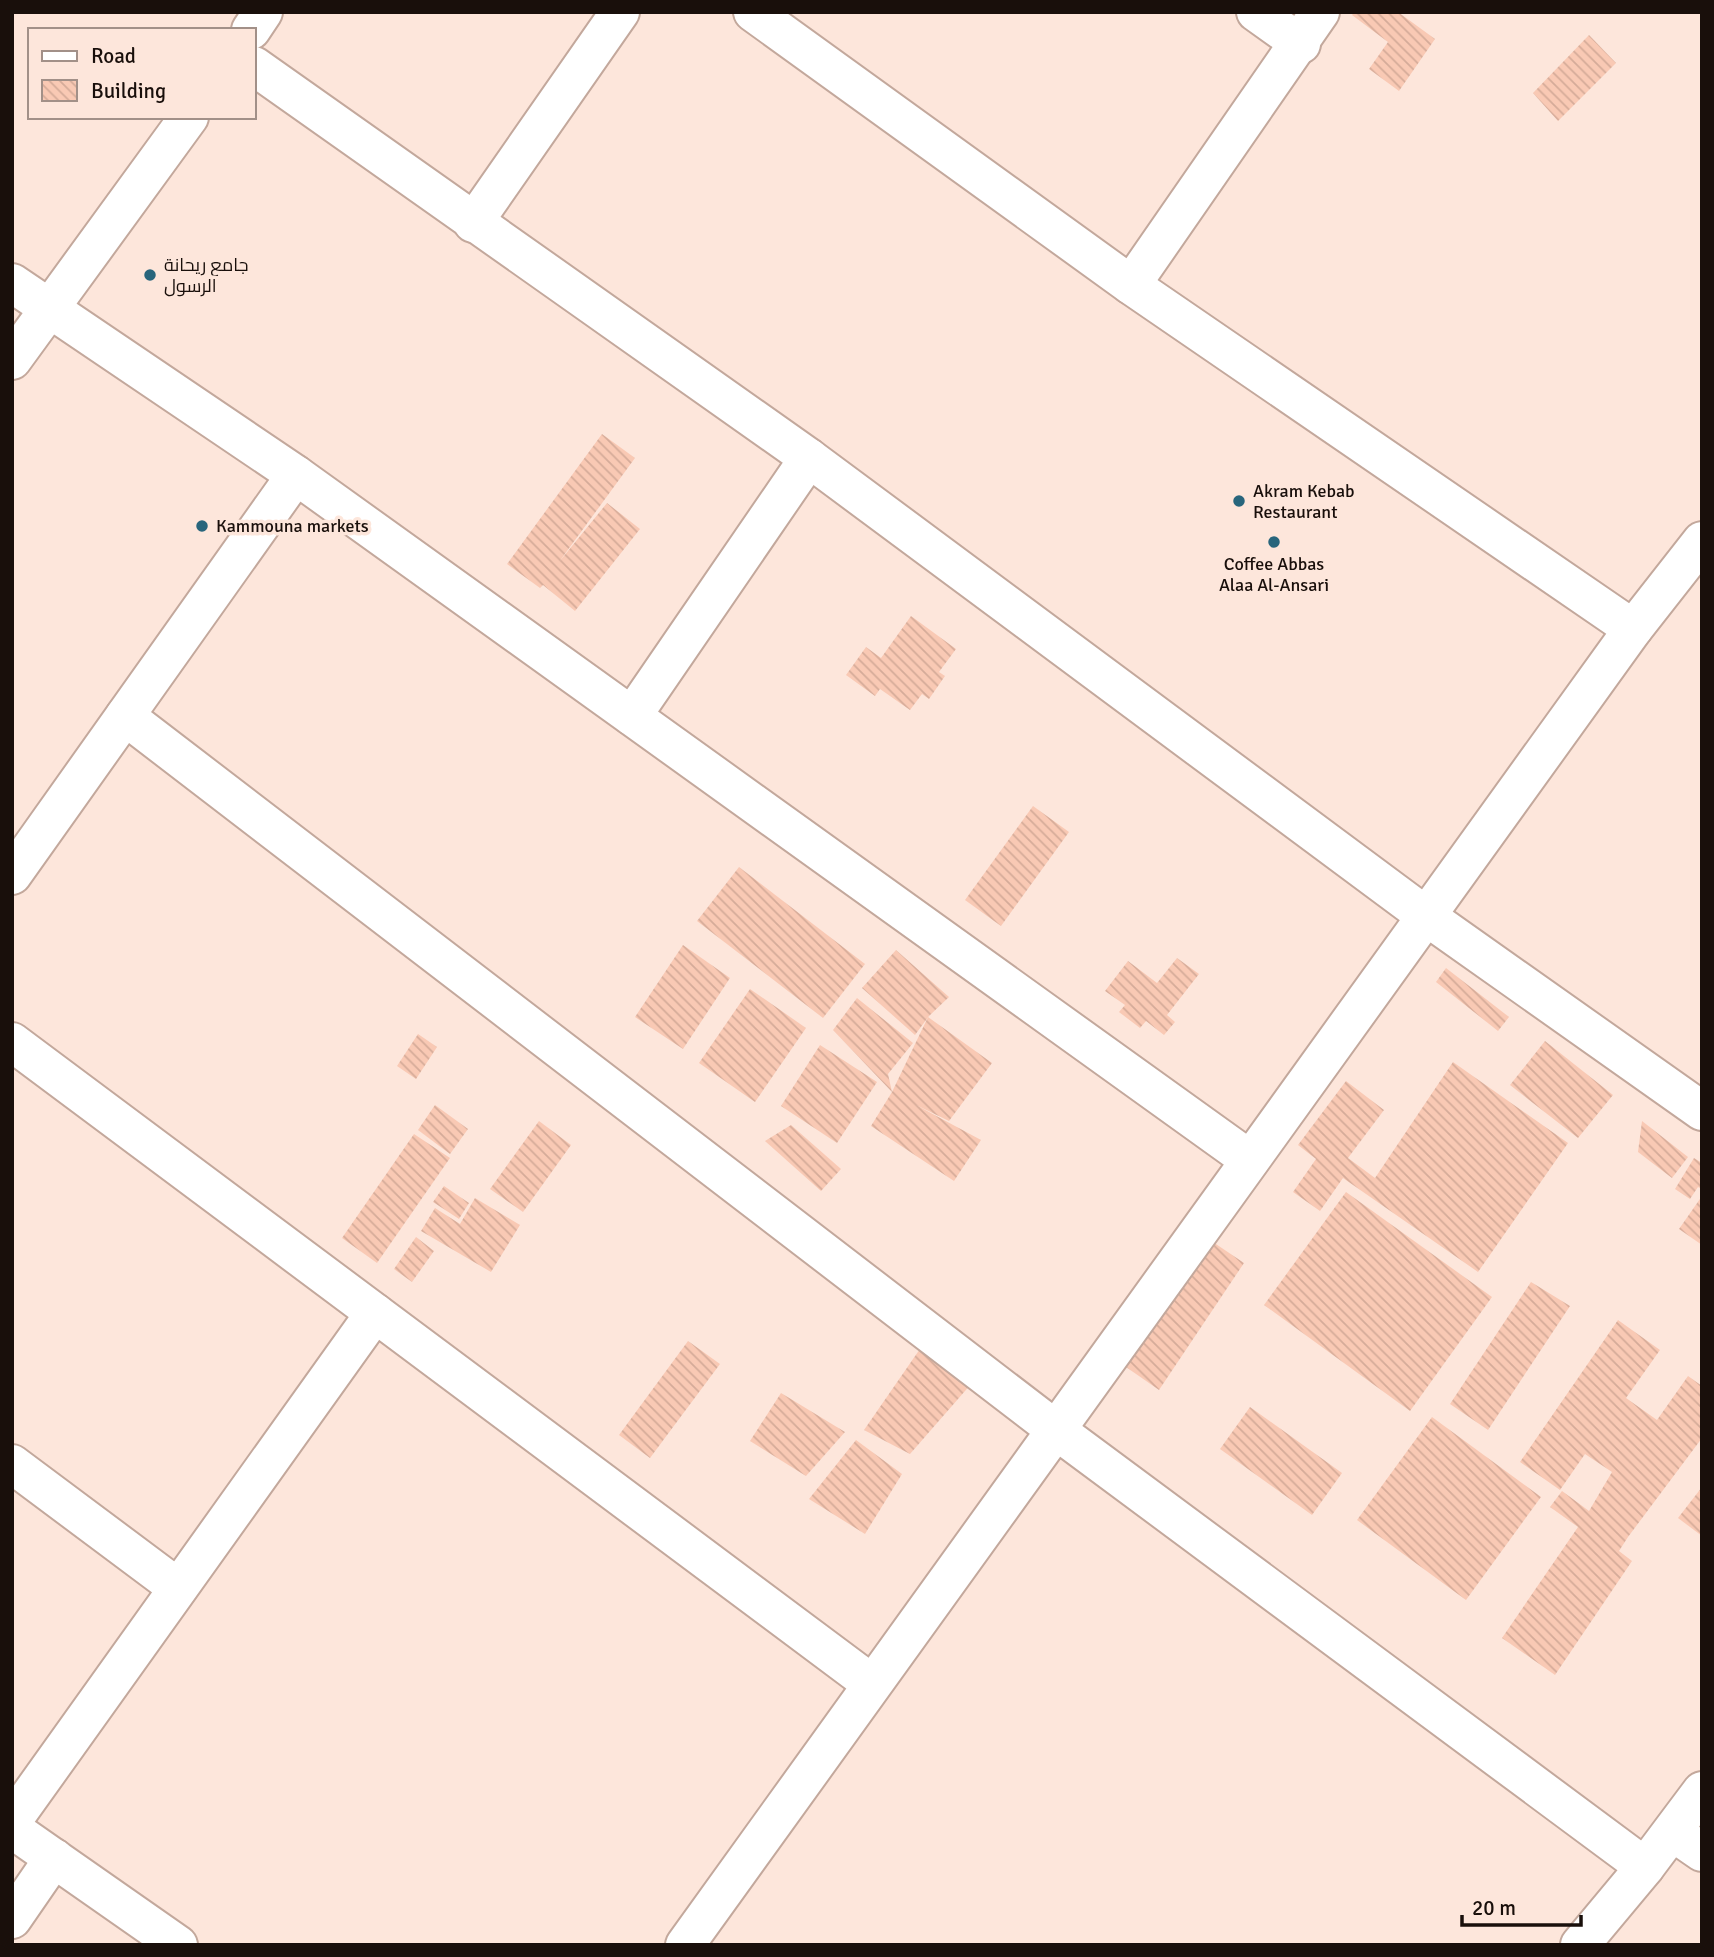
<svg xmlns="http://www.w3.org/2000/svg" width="1714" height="1957" viewBox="0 0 1714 1957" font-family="Signika,Cairo,sans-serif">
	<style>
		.building { fill: url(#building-back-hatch) }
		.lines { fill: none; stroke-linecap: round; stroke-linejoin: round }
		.street-casing { stroke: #c3a89c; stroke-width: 42 }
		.street { stroke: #fff; stroke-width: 38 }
		.poi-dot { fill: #28657c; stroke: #fde6db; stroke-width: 2.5 }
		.labels { text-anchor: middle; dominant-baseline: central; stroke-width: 7; stroke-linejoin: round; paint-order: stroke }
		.poi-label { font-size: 18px; fill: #190f0b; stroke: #fde6db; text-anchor: start }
	</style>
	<defs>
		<pattern id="building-back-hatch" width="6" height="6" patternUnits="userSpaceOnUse" patternTransform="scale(1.75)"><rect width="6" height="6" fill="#f9c9b4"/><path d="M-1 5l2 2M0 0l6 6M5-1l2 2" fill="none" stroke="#d5ab99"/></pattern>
	</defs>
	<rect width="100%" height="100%" fill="#fde6db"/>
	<g class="building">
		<path d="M 1354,12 L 1398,12 L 1435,39 L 1399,91 L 1369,69 L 1388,42 L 1352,15 Z"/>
		<path d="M 1589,35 L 1616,63 L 1558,121 L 1533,93 Z"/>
		<path d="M 602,434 L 635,458 L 559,562 L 607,503 L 640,529 L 575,611 L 543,585 L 540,588 L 507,564 Z"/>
		<path d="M 911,616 L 956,649 L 939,672 L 945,676 L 929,699 L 922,694 L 910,710 L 880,689 L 875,696 L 846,675 L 866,647 L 881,658 Z"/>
		<path d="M 1033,806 L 1069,832 L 1001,926 L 965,900 Z"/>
		<path d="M 739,867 L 865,964 L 823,1018 L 697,921 Z"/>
		<path d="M 683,945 L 730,978 L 683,1049 L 635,1017 Z"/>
		<path d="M 896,950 L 949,997 L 929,1016 L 915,1035 L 862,988 Z"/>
		<path d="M 1177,958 L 1199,974 L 1167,1015 L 1175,1022 L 1164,1035 L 1146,1021 L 1140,1028 L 1119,1012 L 1125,1005 L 1105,991 L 1128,961 L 1157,983 Z"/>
		<path d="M 1446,968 L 1509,1017 L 1498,1031 L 1436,982 Z"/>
		<path d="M 750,989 L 806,1028 L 755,1102 L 699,1063 Z"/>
		<path d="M 857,998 L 913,1043 L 888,1074 L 892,1092 L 833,1030 Z"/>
		<path d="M 928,1017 L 992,1063 L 949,1121 L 916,1105 L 981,1140 L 954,1181 L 871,1126 L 892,1092 Z"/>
		<path d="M 418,1034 L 437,1047 L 416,1079 L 397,1066 Z"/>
		<path d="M 1545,1041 L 1613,1095 L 1578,1138 L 1510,1085 Z"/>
		<path d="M 820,1045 L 877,1082 L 837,1143 L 781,1106 Z"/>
		<path d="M 1453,1062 L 1568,1143 L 1478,1272 L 1343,1178 L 1320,1211 L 1293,1192 L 1316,1159 L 1298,1145 L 1346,1081 L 1384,1110 L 1348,1158 L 1375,1178 Z"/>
		<path d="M 435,1105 L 468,1129 L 450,1154 L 418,1130 Z"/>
		<path d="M 539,1121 L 571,1145 L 523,1212 L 490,1189 Z"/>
		<path d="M 1642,1121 L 1688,1157 L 1672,1178 L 1638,1152 Z"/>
		<path d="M 791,1125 L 841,1169 L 821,1191 L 765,1141 Z"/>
		<path d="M 414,1134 L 450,1158 L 377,1263 L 342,1238 Z"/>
		<path d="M 1694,1158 L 1702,1163 L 1702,1189 L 1698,1187 L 1690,1199 L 1675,1189 Z"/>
		<path d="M 444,1186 L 469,1203 L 459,1219 L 433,1202 Z"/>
		<path d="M 1346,1192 L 1492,1297 L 1410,1411 L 1264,1305 Z"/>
		<path d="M 1702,1196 L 1702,1245 L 1679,1229 Z"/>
		<path d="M 475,1198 L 520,1225 L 491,1272 L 421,1231 L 435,1208 L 460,1224 Z"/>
		<path d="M 416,1237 L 434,1251 L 412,1282 L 394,1269 Z"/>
		<path d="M 1207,1238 L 1244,1263 L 1159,1390 L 1116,1360 Z"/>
		<path d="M 1531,1282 L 1570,1306 L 1488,1430 L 1450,1404 Z"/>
		<path d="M 1618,1320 L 1660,1350 L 1626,1398 L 1657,1420 L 1688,1376 L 1702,1386 L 1702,1438 L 1628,1537 L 1619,1551 L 1632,1561 L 1555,1675 L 1502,1638 L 1578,1527 L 1550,1507 L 1562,1491 L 1589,1511 L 1612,1472 L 1585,1454 L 1560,1490 L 1520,1462 Z"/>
		<path d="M 688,1341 L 720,1364 L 650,1458 L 619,1435 Z"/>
		<path d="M 922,1346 L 972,1383 L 910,1454 L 864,1430 Z"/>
		<path d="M 781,1393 L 845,1432 L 806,1476 L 750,1441 Z"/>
		<path d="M 1250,1407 L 1342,1473 L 1312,1515 L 1220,1449 Z"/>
		<path d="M 1432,1417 L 1541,1497 L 1466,1600 L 1357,1520 Z"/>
		<path d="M 856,1440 L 902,1474 L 865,1534 L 809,1499 Z"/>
		<path d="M 1702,1487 L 1702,1536 L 1678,1518 Z"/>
	</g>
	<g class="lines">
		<defs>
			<g id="street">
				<path d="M 753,12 L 1131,285 L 1633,629"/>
				<path d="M 1256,12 L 1301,44"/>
				<path d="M 251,30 L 263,12"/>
				<path d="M 254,66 L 809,458 L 1426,916 L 1702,1111"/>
				<path d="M 473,223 L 620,12"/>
				<path d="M 12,283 L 296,475 L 1250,1160"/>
				<path d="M 1131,285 L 1320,12"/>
				<path d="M 12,360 L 189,117"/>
				<path d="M 125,716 L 1056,1430 L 1645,1867"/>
				<path d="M 632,716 L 809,458"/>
				<path d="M 12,875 L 296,475"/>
				<path d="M 12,1042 L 872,1684"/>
				<path d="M 12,1464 L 178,1588"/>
				<path d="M 12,1821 L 375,1313"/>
				<path d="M 12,1829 L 178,1945"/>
				<path d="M 1673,1832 L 1702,1852"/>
				<path d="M 12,1919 L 54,1858"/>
				<path d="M 685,1945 L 1633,629 L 1702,541"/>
				<path d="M 1580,1945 L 1645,1867 L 1702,1791"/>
			</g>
		</defs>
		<use href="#street" class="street-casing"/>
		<use href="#street" class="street"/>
	</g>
	<g class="poi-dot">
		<circle cx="150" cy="275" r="7"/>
		<circle cx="1239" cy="501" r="7"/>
		<circle cx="202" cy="526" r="7"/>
		<circle cx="1274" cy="542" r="7"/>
	</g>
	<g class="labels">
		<g class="poi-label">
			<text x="164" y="265">جامع ريحانة<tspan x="164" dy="21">الرسول</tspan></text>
			<text x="1253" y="491">Akram Kebab<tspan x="1253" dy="21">Restaurant</tspan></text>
			<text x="216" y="526">Kammouna markets</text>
			<text x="1274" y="564" text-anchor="middle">Coffee Abbas<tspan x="1274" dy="21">Alaa Al-Ansari</tspan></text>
		</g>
	</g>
	<rect width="1714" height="1957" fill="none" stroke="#190f0b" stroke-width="28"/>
	<rect x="28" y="28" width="228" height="91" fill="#fde6db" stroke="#a29088" stroke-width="2"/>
	<rect x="42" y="51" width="35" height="10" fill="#ffffff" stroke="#a29088" stroke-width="2"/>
	<text x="91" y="63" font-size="21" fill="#190f0b">Road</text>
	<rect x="42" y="80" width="35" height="21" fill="url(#building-back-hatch)" stroke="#a29088" stroke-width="2"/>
	<text x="91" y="98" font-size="21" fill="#190f0b">Building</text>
	<path d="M1462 1915v10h119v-10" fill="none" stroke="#190f0b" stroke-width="3.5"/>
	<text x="1472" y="1915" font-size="21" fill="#190f0b" stroke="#fde6db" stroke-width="5" paint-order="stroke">20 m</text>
</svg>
